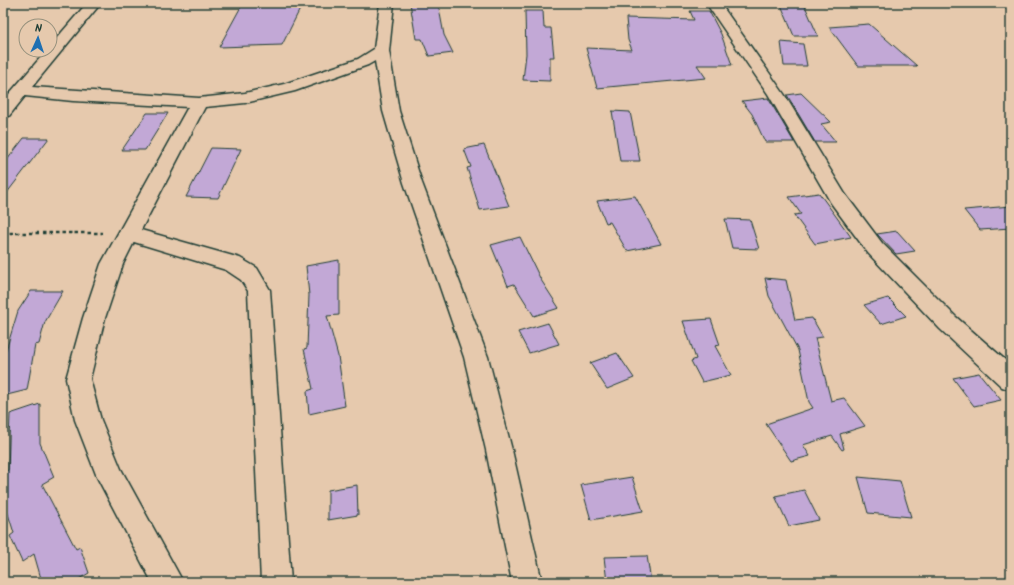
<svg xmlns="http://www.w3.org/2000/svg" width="1014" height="585" viewBox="0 0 1014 585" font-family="Kalam,sans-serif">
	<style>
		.building { fill: #c2a8d6; stroke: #1f3d34 }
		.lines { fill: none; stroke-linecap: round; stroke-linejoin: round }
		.minor-casing { stroke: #1f3d34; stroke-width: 3 }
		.path { stroke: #1f3d34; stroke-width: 2.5; stroke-dasharray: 3.5 3; stroke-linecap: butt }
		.minor { fill: #e6c9ad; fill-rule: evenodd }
	</style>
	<rect width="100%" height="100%" fill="#e6c9ad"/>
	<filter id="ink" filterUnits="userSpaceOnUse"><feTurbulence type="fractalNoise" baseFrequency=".025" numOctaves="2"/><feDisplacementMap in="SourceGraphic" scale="8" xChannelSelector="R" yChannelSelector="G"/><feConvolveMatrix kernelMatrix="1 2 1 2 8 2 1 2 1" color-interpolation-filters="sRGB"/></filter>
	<g filter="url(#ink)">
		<g class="building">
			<path d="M 243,3 L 303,3 L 282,45 L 219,47 Z"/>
			<path d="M 410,3 L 438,3 L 444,35 L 453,53 L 429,56 L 422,39 L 416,39 Z"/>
			<path d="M 781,5 L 805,6 L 818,36 L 794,36 Z"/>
			<path d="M 525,11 L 543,11 L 544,28 L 551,28 L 554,57 L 550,57 L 550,81 L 523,80 L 526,54 Z"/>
			<path d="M 690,11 L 709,11 L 721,34 L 732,65 L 697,65 L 706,78 L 597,88 L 586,48 L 632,50 L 628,40 L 626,18 L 694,20 Z"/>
			<path d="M 869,24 L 917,66 L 858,66 L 829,27 Z"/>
			<path d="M 781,42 L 803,44 L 807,66 L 784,66 Z"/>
			<path d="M 801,93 L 831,122 L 821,124 L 836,142 L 815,142 L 787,95 Z"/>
			<path d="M 768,98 L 794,142 L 765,142 L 752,114 L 742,101 Z"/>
			<path d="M 612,111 L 630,112 L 640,161 L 620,161 Z"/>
			<path d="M 147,113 L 168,113 L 145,150 L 122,150 Z"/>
			<path d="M 24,138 L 49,138 L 3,198 L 3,160 L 7,160 Z"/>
			<path d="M 484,145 L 509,206 L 480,210 L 467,168 L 471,167 L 464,149 Z"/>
			<path d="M 211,148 L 241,149 L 218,198 L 186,197 Z"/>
			<path d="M 819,193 L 851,237 L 815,244 L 794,215 L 801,214 L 789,197 Z"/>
			<path d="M 635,196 L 661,244 L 627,251 L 610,222 L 606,223 L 597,201 Z"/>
			<path d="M 1011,206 L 1011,228 L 980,230 L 964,210 Z"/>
			<path d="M 725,219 L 750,220 L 759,249 L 732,248 Z"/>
			<path d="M 897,231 L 915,251 L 896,254 L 877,234 Z"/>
			<path d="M 520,237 L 541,280 L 559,308 L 534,316 L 514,284 L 508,286 L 491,245 Z"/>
			<path d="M 339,260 L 339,315 L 327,316 L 338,356 L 345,406 L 309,414 L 307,391 L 313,389 L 304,349 L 307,348 L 309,295 L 306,266 Z"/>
			<path d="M 765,278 L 786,280 L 795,320 L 812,318 L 823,337 L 815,338 L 831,401 L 844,398 L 865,426 L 840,434 L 844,449 L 842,450 L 832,436 L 803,445 L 810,456 L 791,461 L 766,424 L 813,408 L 809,402 L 798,350 L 769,296 Z"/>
			<path d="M 31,291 L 63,291 L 45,322 L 39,344 L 35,345 L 27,390 L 3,396 L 3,360 L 18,311 Z"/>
			<path d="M 888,298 L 906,316 L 881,324 L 864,305 Z"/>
			<path d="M 711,319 L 720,345 L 715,346 L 731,375 L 702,382 L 691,361 L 696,359 L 683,321 Z"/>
			<path d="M 548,323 L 559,344 L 529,353 L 518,332 Z"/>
			<path d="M 617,353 L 634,378 L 607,389 L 590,363 Z"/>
			<path d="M 979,373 L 1001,400 L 974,406 L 953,378 Z"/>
			<path d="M 40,404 L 40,443 L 54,477 L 42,484 L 76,549 L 80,547 L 89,573 L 74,582 L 42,582 L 34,554 L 22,562 L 10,536 L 14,533 L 3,498 L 3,473 L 8,470 L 10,414 Z"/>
			<path d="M 632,477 L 643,511 L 591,520 L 581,485 Z"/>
			<path d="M 858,477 L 900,481 L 911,517 L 868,513 Z"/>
			<path d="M 357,485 L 358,515 L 328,520 L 328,490 Z"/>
			<path d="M 804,490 L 819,520 L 789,526 L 775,496 Z"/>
			<path d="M 647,556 L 651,582 L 607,582 L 604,557 Z"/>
		</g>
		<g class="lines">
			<defs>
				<g id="minor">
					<path d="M 87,3 L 101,3 L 32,87 L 199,98 L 245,93 L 284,84 L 358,59 L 374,49 L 380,3 L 394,3 L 389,51 L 399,111 L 422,183 L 488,357 L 512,450 L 542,582 L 512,582 L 486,450 L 464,357 L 404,183 L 383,111 L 375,61 L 368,65 L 295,91 L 245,103 L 205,107 L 141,230 L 240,258 L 257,268 L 270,290 L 291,582 L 261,582 L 248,291 L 241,280 L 226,270 L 134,242 L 123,264 L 105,318 L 90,379 L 101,420 L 121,469 L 183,582 L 152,582 L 97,477 L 75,420 L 66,379 L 83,318 L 101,264 L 188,107 L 73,101 L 25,96 L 9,116 L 3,117 L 3,101 L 47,50 L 50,50 L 50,46 Z"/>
					<path d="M 706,3 L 720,3 L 784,94 L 845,194 L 882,243 L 956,317 L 1011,365 L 1011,390 L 1002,387 L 940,329 L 868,253 L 831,203 L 768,94 Z"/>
				</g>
			</defs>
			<use href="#minor" class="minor-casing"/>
			<path class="path" d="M 3,233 L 102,233"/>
			<use href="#minor" class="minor"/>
		</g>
	</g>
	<rect width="1014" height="585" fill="none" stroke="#e6c9ad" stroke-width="16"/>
	<rect x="8" y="8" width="998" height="569" fill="none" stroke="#1f3d34" stroke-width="1.5" filter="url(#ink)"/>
	<g transform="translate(38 38) rotate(3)"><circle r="19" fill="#e6c9ad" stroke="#96917d"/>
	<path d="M0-3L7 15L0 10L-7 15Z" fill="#1f6fb2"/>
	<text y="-6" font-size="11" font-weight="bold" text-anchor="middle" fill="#1f3d34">N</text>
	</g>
</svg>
